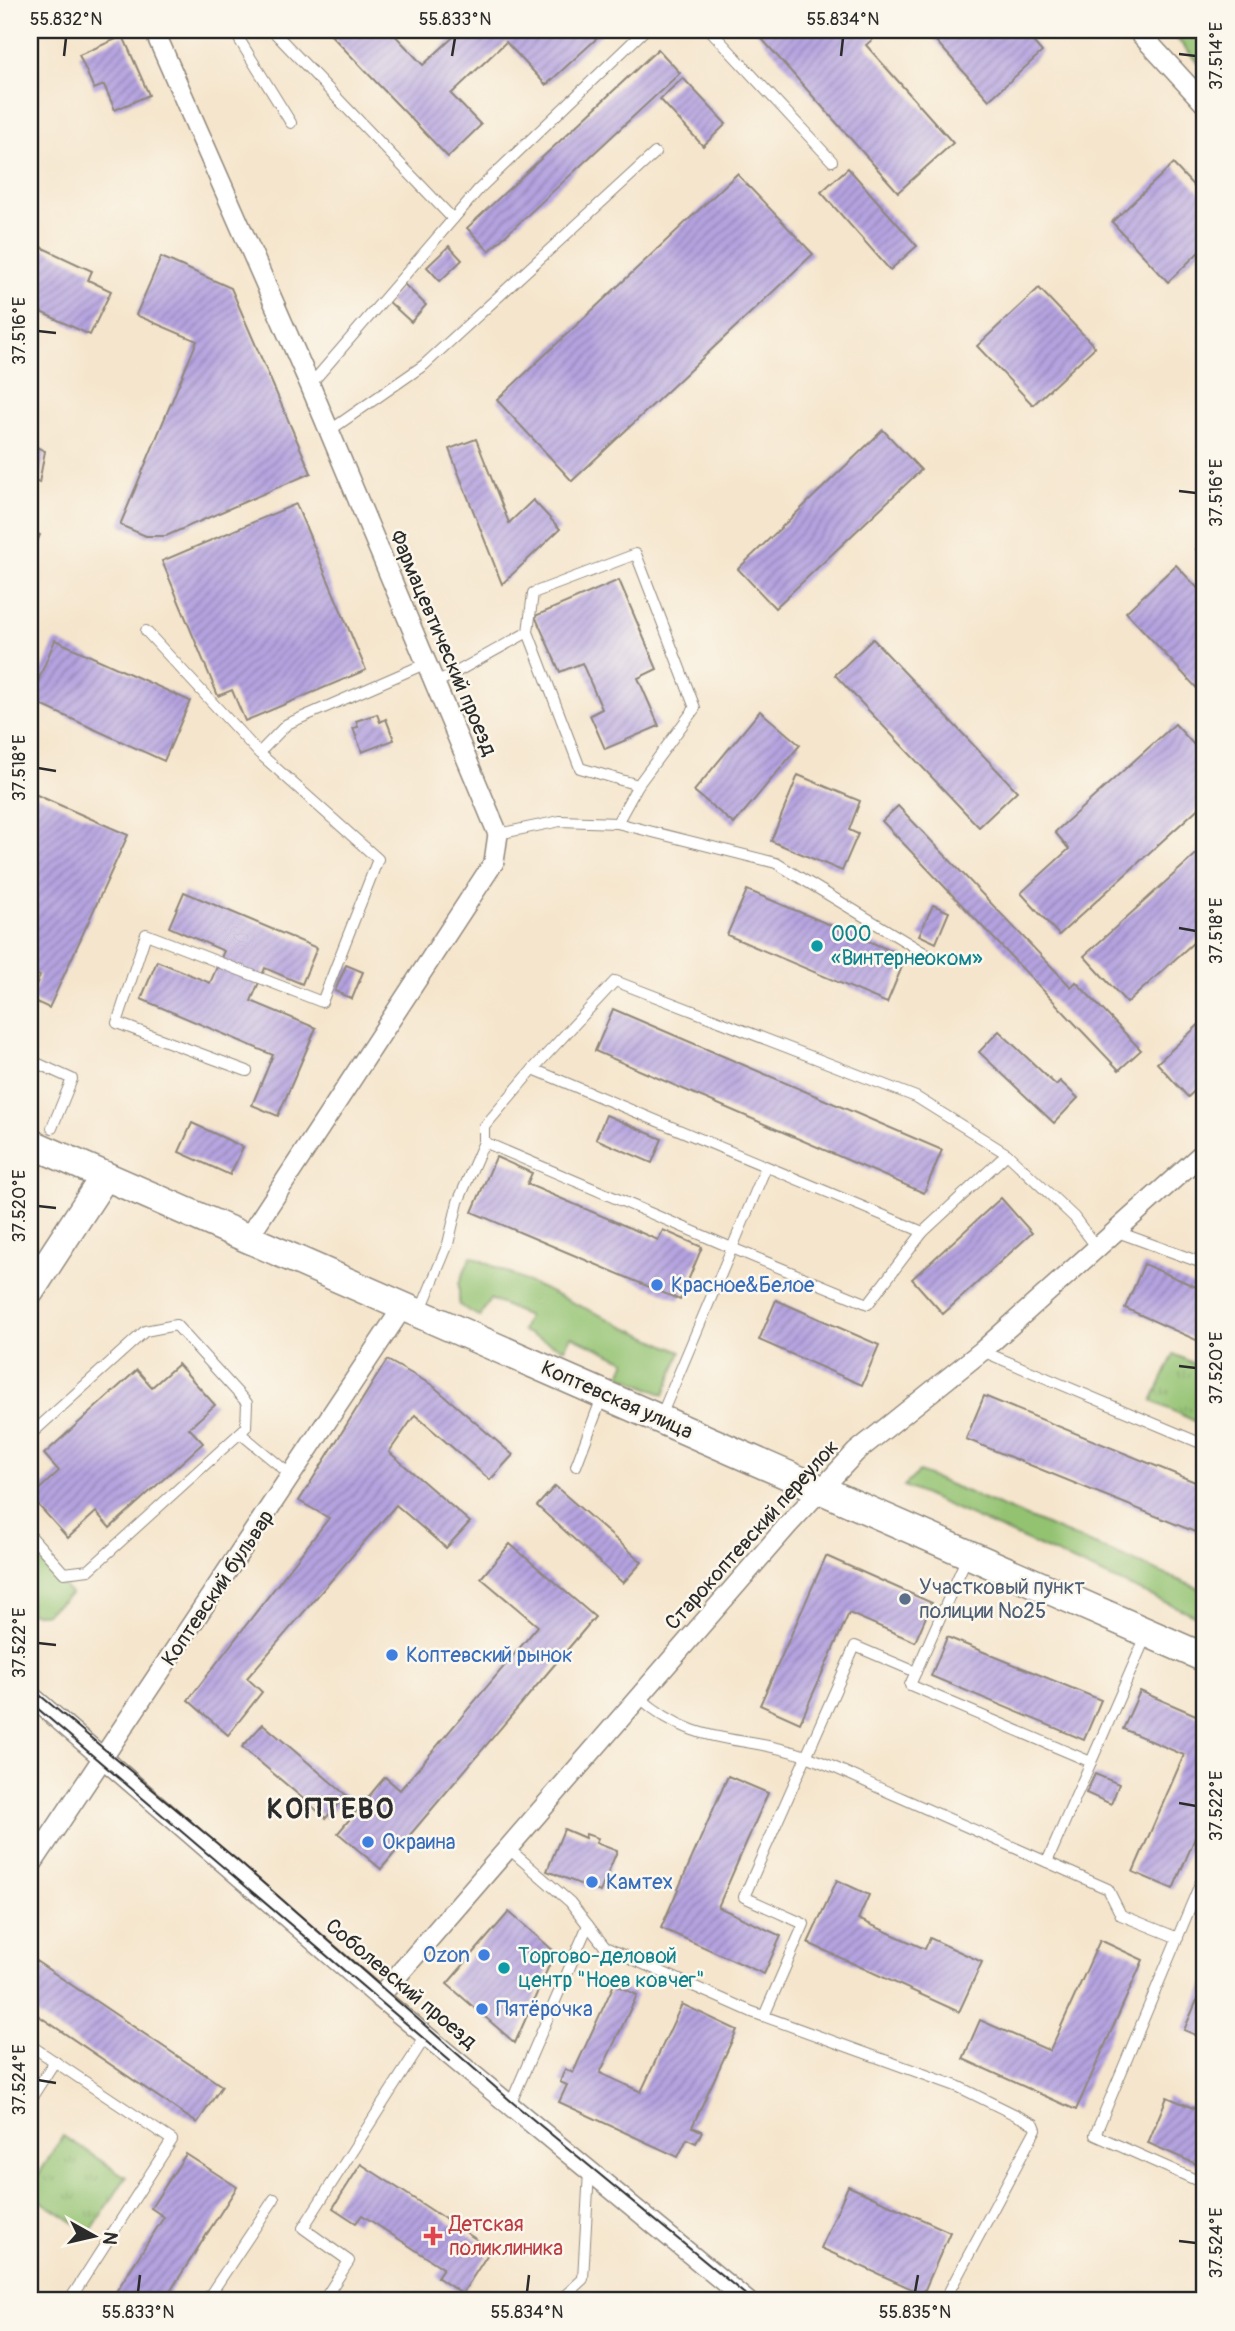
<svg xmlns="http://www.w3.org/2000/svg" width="1235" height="2331" viewBox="0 0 1235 2331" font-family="Pangolin,sans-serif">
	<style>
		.green { fill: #93c271; stroke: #5f764e; stroke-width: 2 }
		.park { fill: url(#park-tufts); stroke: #5f764e; stroke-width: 2 }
		.building { fill: url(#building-hatch) }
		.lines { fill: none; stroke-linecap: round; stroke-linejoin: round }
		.lane-casing { stroke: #90887c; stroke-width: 12 }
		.street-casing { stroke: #90887c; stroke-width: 22 }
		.secondary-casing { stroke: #90887c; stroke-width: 31 }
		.lane { stroke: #fff; stroke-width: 10 }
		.street { stroke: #fff; stroke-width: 19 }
		.secondary { stroke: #fff; stroke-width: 28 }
		.tram { stroke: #2b2b2b; stroke-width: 2 }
		.ticks { fill: none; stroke: #2b2b2b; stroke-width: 2.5 }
		.culture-dot { fill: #0f9aa8; stroke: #fbf7ec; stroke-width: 2.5 }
		.shop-dot { fill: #3f7fe0; stroke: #fbf7ec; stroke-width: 2.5 }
		.service-dot { fill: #5c6f8a; stroke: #fbf7ec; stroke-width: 2.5 }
		.health-dot { fill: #e0444e; stroke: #fbf7ec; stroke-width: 2.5 }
		.labels { text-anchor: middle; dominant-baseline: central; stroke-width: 5; stroke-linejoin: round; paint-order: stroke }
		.street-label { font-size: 21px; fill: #2b2b2b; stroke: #fbf7ec }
		.culture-label { font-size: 21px; fill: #0d838f; stroke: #fbf7ec; text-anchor: start }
		.shop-label { font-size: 21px; fill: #366cbe; stroke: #fbf7ec; text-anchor: start }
		.service-label { font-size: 21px; fill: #4e5e75; stroke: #fbf7ec; text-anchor: start }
		.health-label { font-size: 21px; fill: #be3a42; stroke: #fbf7ec; text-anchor: start }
		.district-label { font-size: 28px; font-weight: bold; letter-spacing: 2px; fill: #2b2b2b; stroke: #fbf7ec }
		.neatline { fill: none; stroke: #2b2b2b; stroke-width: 2.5 }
		.ticks-label { font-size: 18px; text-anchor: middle; fill: #2b2b2b }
	</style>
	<defs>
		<pattern id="park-tufts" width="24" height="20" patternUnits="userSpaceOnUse" patternTransform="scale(1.75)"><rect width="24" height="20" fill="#93c271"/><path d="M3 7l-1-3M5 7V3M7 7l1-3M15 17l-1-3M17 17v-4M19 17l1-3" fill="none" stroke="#789e5d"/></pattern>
		<pattern id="building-hatch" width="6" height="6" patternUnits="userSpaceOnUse" patternTransform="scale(1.75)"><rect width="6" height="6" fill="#b5a3e0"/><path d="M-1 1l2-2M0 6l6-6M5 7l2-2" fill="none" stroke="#9385b6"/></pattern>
	</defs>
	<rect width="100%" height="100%" fill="#fbf7ec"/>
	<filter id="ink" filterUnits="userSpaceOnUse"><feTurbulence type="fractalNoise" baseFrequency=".0143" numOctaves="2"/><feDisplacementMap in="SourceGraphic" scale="14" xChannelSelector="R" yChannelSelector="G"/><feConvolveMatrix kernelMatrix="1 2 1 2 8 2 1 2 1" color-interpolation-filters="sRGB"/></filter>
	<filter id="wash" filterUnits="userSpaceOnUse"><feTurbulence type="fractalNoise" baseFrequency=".00686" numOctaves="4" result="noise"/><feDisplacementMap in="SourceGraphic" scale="28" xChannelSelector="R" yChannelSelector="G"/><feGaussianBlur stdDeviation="1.57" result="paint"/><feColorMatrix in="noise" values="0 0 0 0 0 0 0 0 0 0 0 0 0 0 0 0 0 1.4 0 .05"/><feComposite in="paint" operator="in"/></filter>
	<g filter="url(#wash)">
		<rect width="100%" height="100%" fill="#f5e5cc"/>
		<g class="green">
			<path d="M 1169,30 L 1205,30 L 1205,70 Z"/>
			<path d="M 471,1256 L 681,1352 L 664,1395 L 620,1375 L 626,1361 L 571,1336 L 564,1349 L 522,1331 L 528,1316 L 490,1299 L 480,1317 L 459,1305 L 459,1283 Z"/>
			<path d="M 919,1472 L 1205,1591 L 1205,1620 L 904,1486 Z"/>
			<path d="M 30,1548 L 71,1594 L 44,1614 L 30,1613 Z"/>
		</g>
		<g class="park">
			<path d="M 1174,1354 L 1205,1369 L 1205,1426 L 1152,1401 Z"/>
			<path d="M 63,2136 L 126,2177 L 90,2233 L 30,2194 L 30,2188 Z"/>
		</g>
		<g id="blocks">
			<g class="building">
				<path d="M 326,30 L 390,30 L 423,65 L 461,30 L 606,30 L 546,85 L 506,42 L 451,94 L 481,125 L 448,157 Z"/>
				<path d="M 754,30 L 883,30 L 866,45 L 953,143 L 898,192 Z"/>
				<path d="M 926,30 L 1023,30 L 1042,52 L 989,100 Z"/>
				<path d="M 123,36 L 149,95 L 115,110 L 104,85 L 94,89 L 79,55 Z"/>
				<path d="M 658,49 L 680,73 L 489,251 L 467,228 Z"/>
				<path d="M 683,78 L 726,124 L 703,146 L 660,99 Z"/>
				<path d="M 1173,164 L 1205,198 L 1205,246 L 1168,282 L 1112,222 Z"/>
				<path d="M 848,168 L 917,246 L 890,270 L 821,192 Z"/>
				<path d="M 737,174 L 813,254 L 572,481 L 497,400 Z"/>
				<path d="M 30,242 L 92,271 L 88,280 L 111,291 L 90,335 L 30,307 Z"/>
				<path d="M 449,246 L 462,260 L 440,281 L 427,267 Z"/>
				<path d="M 161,257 L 231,288 L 311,473 L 166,536 L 146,536 L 120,525 L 197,341 L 136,315 Z"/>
				<path d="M 404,284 L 426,305 L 411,322 L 388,301 Z"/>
				<path d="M 1039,288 L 1095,347 L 1033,405 L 977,346 Z"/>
				<path d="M 883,430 L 921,470 L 775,608 L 738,569 Z"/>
				<path d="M 476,439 L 509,523 L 533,500 L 560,529 L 502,584 L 449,449 Z"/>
				<path d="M 30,444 L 45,451 L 39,483 L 30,478 Z"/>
				<path d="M 296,504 L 366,670 L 245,721 L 232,690 L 218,696 L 162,561 Z"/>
				<path d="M 30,530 L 40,535 L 30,558 Z"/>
				<path d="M 1205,541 L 1205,559 L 1196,549 Z"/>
				<path d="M 1176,565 L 1205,596 L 1205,697 L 1126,612 Z"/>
				<path d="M 619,580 L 657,669 L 638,678 L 659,726 L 605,749 L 590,715 L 602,709 L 582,663 L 560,672 L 535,616 Z"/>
				<path d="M 873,639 L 1017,791 L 979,827 L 835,675 Z"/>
				<path d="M 55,640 L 190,701 L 164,761 L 30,700 Z"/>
				<path d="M 760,711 L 800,745 L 734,824 L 694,791 Z"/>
				<path d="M 377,714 L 380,722 L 386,719 L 394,740 L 362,752 L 353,728 L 358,727 L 356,721 Z"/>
				<path d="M 1175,724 L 1205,757 L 1205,802 L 1059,935 L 1021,893 L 1069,849 L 1055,832 Z"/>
				<path d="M 798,775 L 860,801 L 849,830 L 858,834 L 842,871 L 771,841 Z"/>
				<path d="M 30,792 L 128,835 L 49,1008 L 30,999 L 40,976 L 30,971 Z"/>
				<path d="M 898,806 L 1071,987 L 1076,982 L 1141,1050 L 1119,1070 L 882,821 Z"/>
				<path d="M 1205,846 L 1205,932 L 1127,1003 L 1084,956 Z"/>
				<path d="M 747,890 L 906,957 L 887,1003 L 727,935 Z"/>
				<path d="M 184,892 L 317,948 L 302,984 L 265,968 L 251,1001 L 316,1028 L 278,1116 L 252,1105 L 273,1055 L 141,999 L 157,961 L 210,983 L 224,951 L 169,927 Z"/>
				<path d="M 933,905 L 949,912 L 936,943 L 919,935 Z"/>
				<path d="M 346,965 L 363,972 L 352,999 L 335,991 Z"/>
				<path d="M 613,1009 L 942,1150 L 924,1193 L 595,1051 Z"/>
				<path d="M 1205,1019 L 1205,1081 L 1188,1097 L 1157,1063 Z"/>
				<path d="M 999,1031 L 1056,1085 L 1060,1081 L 1078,1098 L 1054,1123 L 979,1052 Z"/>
				<path d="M 606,1115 L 662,1139 L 652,1163 L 596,1139 Z"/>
				<path d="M 192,1123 L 243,1147 L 230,1175 L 179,1152 Z"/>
				<path d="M 496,1157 L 532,1173 L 527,1184 L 658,1240 L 663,1230 L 702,1247 L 680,1300 L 472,1212 Z"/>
				<path d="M 1001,1198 L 1032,1233 L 943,1314 L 912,1279 Z"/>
				<path d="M 1144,1264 L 1205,1291 L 1205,1344 L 1125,1308 Z"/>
				<path d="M 776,1300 L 879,1345 L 862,1385 L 759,1340 Z"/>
				<path d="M 387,1360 L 432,1385 L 513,1455 L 490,1480 L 415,1415 L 389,1452 L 470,1522 L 446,1548 L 396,1505 L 247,1678 L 262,1692 L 228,1735 L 188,1700 L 329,1518 L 299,1501 Z"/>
				<path d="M 178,1364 L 215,1405 L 189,1428 L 203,1443 L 110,1528 L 96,1512 L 68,1538 L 31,1497 L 59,1471 L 44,1454 L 137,1370 L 152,1387 Z"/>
				<path d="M 984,1396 L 1205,1486 L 1205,1536 L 966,1439 Z"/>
				<path d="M 555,1486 L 642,1562 L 623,1583 L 537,1506 Z"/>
				<path d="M 510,1544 L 595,1617 L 381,1869 L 338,1833 L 385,1777 L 400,1790 L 538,1626 L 481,1578 Z"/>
				<path d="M 826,1556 L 932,1603 L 915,1642 L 849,1613 L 800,1723 L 760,1705 Z"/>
				<path d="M 947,1637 L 1101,1700 L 1084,1740 L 931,1676 Z"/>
				<path d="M 1140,1691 L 1205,1719 L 1205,1815 L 1173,1889 L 1133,1872 L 1184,1755 L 1123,1729 Z"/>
				<path d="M 263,1724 L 346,1795 L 326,1818 L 242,1747 Z"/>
				<path d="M 1095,1774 L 1119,1784 L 1111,1804 L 1086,1793 Z"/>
				<path d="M 728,1776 L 768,1793 L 718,1907 L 781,1936 L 764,1974 L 661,1928 Z"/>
				<path d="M 564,1829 L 585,1838 L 586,1834 L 598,1838 L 596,1843 L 617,1851 L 600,1892 L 547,1871 Z"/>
				<path d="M 837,1880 L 869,1895 L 858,1919 L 925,1949 L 930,1938 L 982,1962 L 959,2012 L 808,1943 Z"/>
				<path d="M 509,1912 L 555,1952 L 515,2043 L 447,1984 Z"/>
				<path d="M 1100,1940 L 1143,1960 L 1076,2110 L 963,2059 L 980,2020 L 1050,2051 Z"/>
				<path d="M 30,1957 L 222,2086 L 197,2123 L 30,2010 Z"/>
				<path d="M 1205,1982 L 1205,2039 L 1184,2030 Z"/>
				<path d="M 614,1984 L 637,1995 L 600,2073 L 641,2092 L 682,2004 L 737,2030 L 692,2127 L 702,2131 L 696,2143 L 687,2139 L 678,2157 L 559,2102 L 567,2085 L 560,2082 L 565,2069 L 573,2073 Z"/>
				<path d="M 1167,2097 L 1205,2113 L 1205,2168 L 1148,2143 Z"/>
				<path d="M 186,2154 L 237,2187 L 164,2301 L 110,2301 L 164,2217 L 151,2208 Z"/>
				<path d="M 361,2164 L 491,2249 L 462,2294 L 437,2277 L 443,2268 L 362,2215 L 356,2223 L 333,2208 Z"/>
				<path d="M 848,2186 L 950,2232 L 923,2294 L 821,2248 Z"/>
			</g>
		</g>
	</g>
	<g filter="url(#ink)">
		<use href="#blocks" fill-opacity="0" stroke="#90887c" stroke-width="2"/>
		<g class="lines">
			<defs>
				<g id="lane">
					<path d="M 242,30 L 239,39 L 291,123"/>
					<path d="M 272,30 L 453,219"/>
					<path d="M 710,30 L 832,161"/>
					<path d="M 310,385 L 479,189 L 645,30"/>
					<path d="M 329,431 L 424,365 L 655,153"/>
					<path d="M 146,631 L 259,753"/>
					<path d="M 435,684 L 528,632 L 533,593 L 636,554 L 695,708 L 638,785 L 580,768 L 528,632"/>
					<path d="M 617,823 L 638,785"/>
					<path d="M 498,834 L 560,821 L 617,823 L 776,863 L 931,957"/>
					<path d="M 30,1060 L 72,1079 L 52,1128"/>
					<path d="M 533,1069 L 615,981 L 916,1097 L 1007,1154"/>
					<path d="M 247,1071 L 117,1023 L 146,934 L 322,1002 L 378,859 L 259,753 L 287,724 L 427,663"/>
					<path d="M 484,1142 L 732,1248 L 661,1416"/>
					<path d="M 766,1167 L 732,1248 L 868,1304 L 923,1232"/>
					<path d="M 1115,1231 L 1205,1264"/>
					<path d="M 420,1312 L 448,1244 L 458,1202 L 484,1142 L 484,1127 L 533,1069 L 923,1232 L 1007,1154 L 1074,1217 L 1097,1248"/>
					<path d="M 982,1351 L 1205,1445"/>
					<path d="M 30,1435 L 145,1331 L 176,1325 L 247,1403 L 246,1427 L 240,1433"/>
					<path d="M 576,1466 L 603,1395"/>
					<path d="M 30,1535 L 64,1573 L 89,1570 L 240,1433 L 292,1476"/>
					<path d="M 967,1557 L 910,1685 L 1091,1762 L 1146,1636"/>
					<path d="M 639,1697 C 697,1749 740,1733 806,1756 C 839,1768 871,1785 904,1799 C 972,1829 1040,1859 1108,1889 L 1121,1915 L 1178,1938"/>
					<path d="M 508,1848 L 570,1902 L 605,1947 L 752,2012 L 959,2087 L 1034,2124 L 1036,2129 L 944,2301"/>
					<path d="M 1047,1862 L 1091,1762"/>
					<path d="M 1205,1872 L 1095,2135 L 1205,2184"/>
					<path d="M 764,2016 L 804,1924 L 744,1897 L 855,1646 L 916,1672"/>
					<path d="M 30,2045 L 172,2140 L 69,2301"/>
					<path d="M 30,2100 L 55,2061"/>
					<path d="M 510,2105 L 588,1925"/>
					<path d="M 206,2301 L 274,2199"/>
					<path d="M 323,2301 L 349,2261 L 303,2228 L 426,2036"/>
					<path d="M 559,2301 L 583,2279 L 589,2171"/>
				</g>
				<g id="street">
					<path d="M 154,30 L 310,385 L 498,834 L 494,862 L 247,1239"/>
					<path d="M 1137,30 L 1205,104"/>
					<path d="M 30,1695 L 379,1997 L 747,2301"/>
					<path d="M 30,1867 L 403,1307"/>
					<path d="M 379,1997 L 788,1525 L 856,1452 L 982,1351 L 1205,1151"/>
				</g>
				<g id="secondary">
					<path d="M 30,1143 L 1205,1658"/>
					<path d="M 30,1291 L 105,1176"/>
				</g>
			</defs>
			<use href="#lane" class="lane-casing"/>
			<use href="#street" class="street-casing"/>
			<use href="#secondary" class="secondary-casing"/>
			<use href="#lane" class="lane"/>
			<use href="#street" class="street"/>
			<use href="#secondary" class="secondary"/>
			<g class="tram">
				<path d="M 30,1687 L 237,1860 L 512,2102 L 753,2301"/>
				<path d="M 30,1702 L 450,2061"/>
			</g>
		</g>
	</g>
	<path class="ticks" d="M 1179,54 L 1196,56M 64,56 L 66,38M 452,56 L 455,38M 841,56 L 843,38M 38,331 L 56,333M 1179,491 L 1196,493M 38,768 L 56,771M 1179,928 L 1196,931M 38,1206 L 56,1208M 1179,1366 L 1196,1368M 38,1643 L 56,1645M 1179,1803 L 1196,1806M 38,2080 L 56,2083M 1179,2241 L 1196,2243M 138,2292 L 140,2275M 527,2292 L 529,2275M 915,2292 L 918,2275"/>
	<g class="culture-dot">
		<circle cx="817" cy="946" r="7"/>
		<circle cx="504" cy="1968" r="7"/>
	</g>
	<g class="shop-dot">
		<circle cx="657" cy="1285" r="7"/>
		<circle cx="392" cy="1655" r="7"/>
		<circle cx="368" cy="1842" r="7"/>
		<circle cx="592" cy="1882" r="7"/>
		<circle cx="484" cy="1955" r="7"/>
		<circle cx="482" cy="2009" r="7"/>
	</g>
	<circle class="service-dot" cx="905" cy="1599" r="7"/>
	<path class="health-dot" d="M429.5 2225.5h7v7h7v7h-7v7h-7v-7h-7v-7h7z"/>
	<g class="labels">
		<g class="street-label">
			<text transform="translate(443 643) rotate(67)">Фармацевтический проезд</text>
			<text transform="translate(617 1400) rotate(24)">Коптевская улица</text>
			<text transform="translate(752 1535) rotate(-48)">Старокоптевский переулок</text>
			<text transform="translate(218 1588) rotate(-56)">Коптевский бульвар</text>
			<text transform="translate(401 1984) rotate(40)">Соболевский проезд</text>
		</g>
		<g class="culture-label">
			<text x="831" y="934">ООО<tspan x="831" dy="24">«Винтернеоком»</tspan></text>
			<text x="518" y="1956">Торгово-деловой<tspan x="518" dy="24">центр "Ноев ковчег"</tspan></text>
		</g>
		<g class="shop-label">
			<text x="671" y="1285">Красное&amp;Белое</text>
			<text x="406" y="1655">Коптевский рынок</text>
			<text x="382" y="1842">Окраина</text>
			<text x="606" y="1882">Камтех</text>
			<text x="470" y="1955" text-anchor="end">Ozon</text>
			<text x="496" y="2009">Пятёрочка</text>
		</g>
		<g class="service-label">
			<text x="919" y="1587">Участковый пункт<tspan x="919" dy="24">полиции №25</tspan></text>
		</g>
		<g class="health-label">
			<text x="449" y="2224">Детская<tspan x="449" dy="24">поликлиника</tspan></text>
		</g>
		<g class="district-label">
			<text x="331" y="1809">КОПТЕВО</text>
		</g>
	</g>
	<rect width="1235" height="2331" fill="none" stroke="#fbf7ec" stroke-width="77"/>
	<g transform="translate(94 2236) rotate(98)" stroke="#fbf7ec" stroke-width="5" paint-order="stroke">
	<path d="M0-5L12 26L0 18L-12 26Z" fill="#2b2b2b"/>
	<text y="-10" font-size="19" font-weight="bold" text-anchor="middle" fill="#2b2b2b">N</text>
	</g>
	<rect x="38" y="38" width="1158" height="2254" class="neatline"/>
	<g class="ticks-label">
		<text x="66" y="25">55.832°N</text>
		<text x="455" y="25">55.833°N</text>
		<text x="843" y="25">55.834°N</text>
		<text transform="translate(1216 56) rotate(-90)" y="6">37.514°E</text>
		<text transform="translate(19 331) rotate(-90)" y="6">37.516°E</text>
		<text transform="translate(1216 493) rotate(-90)" y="6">37.516°E</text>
		<text transform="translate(19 768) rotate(-90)" y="6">37.518°E</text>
		<text transform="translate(1216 931) rotate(-90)" y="6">37.518°E</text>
		<text transform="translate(19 1206) rotate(-90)" y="6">37.520°E</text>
		<text transform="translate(1216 1368) rotate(-90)" y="6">37.520°E</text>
		<text transform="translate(19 1643) rotate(-90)" y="6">37.522°E</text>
		<text transform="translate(1216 1806) rotate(-90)" y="6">37.522°E</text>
		<text transform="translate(19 2080) rotate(-90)" y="6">37.524°E</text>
		<text transform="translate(1216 2243) rotate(-90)" y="6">37.524°E</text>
		<text x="138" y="2318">55.833°N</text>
		<text x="527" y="2318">55.834°N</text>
		<text x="915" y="2318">55.835°N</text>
	</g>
</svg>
